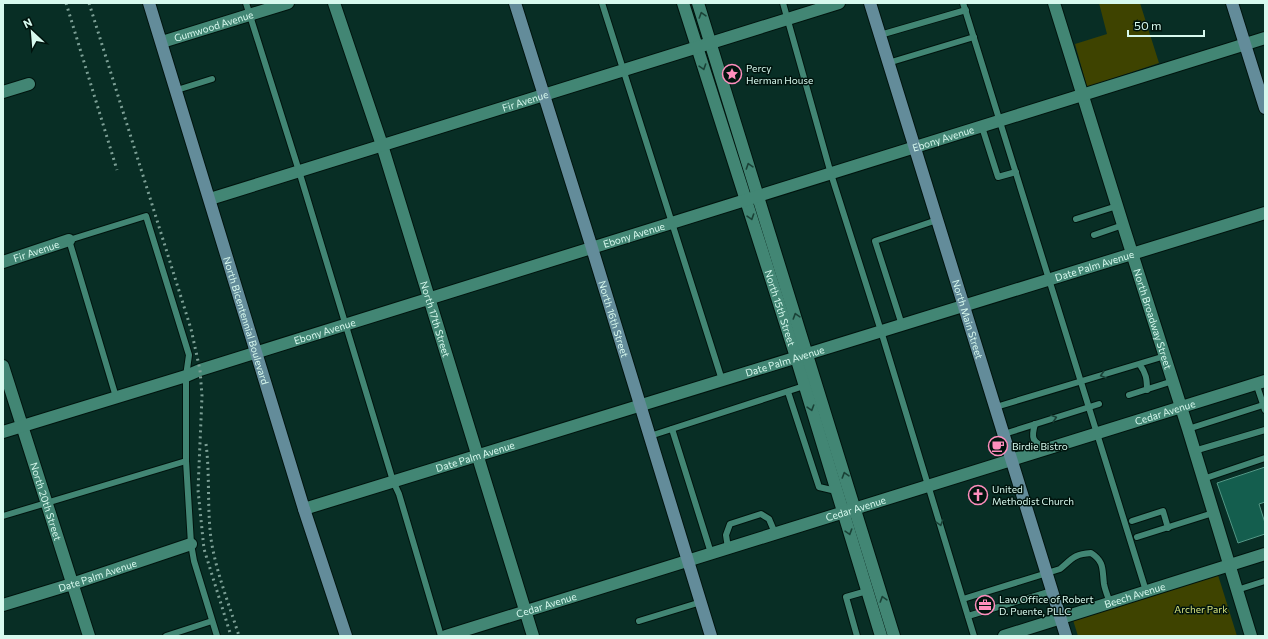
<svg xmlns="http://www.w3.org/2000/svg" width="1268" height="639" viewBox="0 0 1268 639" font-family="Commissioner,sans-serif">
	<style>
		.green { fill: #3e4300 }
		.building { fill: #145e4e; stroke: #539785 }
		.lines { fill: none; stroke-linecap: round; stroke-linejoin: round }
		.lane-casing { stroke: #01140e; stroke-width: 8 }
		.street-casing { stroke: #01140e; stroke-width: 14 }
		.secondary-casing { stroke: #01140e; stroke-width: 14 }
		.lane { stroke: #428674; stroke-width: 6 }
		.street { stroke: #428674; stroke-width: 12 }
		.secondary { stroke: #638c9a; stroke-width: 12 }
		.rail { stroke: #7c9f95; stroke-width: 3; stroke-dasharray: 2 4; stroke-linecap: butt }
		.oneway { stroke: #1a4237 }
		.labels { text-anchor: middle; dominant-baseline: central; stroke-width: 3; stroke-linejoin: round; paint-order: stroke }
		.street-label { font-size: 10px; fill: #d7f9ee; stroke: #00140e }
		.poi-label { font-size: 10px; fill: #d7f9ee; stroke: #00140e; text-anchor: start }
		.park-label { font-size: 10px; fill: #d7e27d; stroke: #00140e }
	</style>
	<rect width="100%" height="100%" fill="#082e25"/>
	<g class="green">
		<path d="M 1099,3 L 1140,3 L 1159,63 L 1087,87 L 1075,44 L 1107,34 Z"/>
		<path d="M 1218,575 L 1237,636 L 1078,636 L 1073,620 Z"/>
	</g>
	<path class="building" d="M 1265,467 L 1265,502 L 1259,504 L 1265,523 L 1265,534 L 1238,543 L 1217,483 Z"/>
	<g class="lines">
		<defs>
			<g id="lane">
				<path d="M 246,3 L 299,171 L 393,481 L 399,494 L 441,636"/>
				<path d="M 602,3 L 722,380"/>
				<path d="M 783,3 L 831,174 L 881,331 L 974,636"/>
				<path d="M 963,3 L 1146,591"/>
				<path d="M 880,35 L 966,10"/>
				<path d="M 888,63 L 974,37"/>
				<path d="M 177,90 L 212,79"/>
				<path d="M 982,127 L 998,177 L 1016,172"/>
				<path d="M 1076,219 L 1117,206"/>
				<path d="M 1094,235 L 1123,225"/>
				<path d="M 902,325 L 875,241 L 937,220"/>
				<path d="M 1140,365 C 1146,373 1147,379 1147,390"/>
				<path d="M 1256,383 L 1265,410"/>
				<path d="M 788,392 L 819,487 L 836,491"/>
				<path d="M 1129,395 L 1173,381"/>
				<path d="M 116,397 L 69,240 L 146,216 L 189,355 L 186,376 L 186,461 L 191,544 L 194,561 L 217,636"/>
				<path d="M 996,407 L 1165,356"/>
				<path d="M 1035,424 C 1031,438 1032,442 1046,448"/>
				<path d="M 672,429 L 711,553"/>
				<path d="M 1188,429 L 1263,405"/>
				<path d="M 1004,434 L 1099,404"/>
				<path d="M 650,436 L 804,386"/>
				<path d="M 1194,451 L 1265,430"/>
				<path d="M 1203,479 L 1265,458"/>
				<path d="M 3,516 L 186,461"/>
				<path d="M 1132,521 L 1163,511 L 1168,528"/>
				<path d="M 1137,537 L 1213,513"/>
				<path d="M 728,548 L 726,535 L 730,524 L 761,514 L 769,519 L 775,533"/>
				<path d="M 1237,590 L 1265,581"/>
				<path d="M 963,599 L 1060,569 C 1072,559 1074,554 1091,553 C 1105,562 1102,570 1104,584 C 1105,590 1108,597 1110,603"/>
				<path d="M 968,616 L 1052,591"/>
				<path d="M 639,621 L 701,602"/>
				<path d="M 166,636 L 212,621"/>
				<path d="M 857,636 L 846,597 L 867,591"/>
			</g>
			<g id="street">
				<path id="s1" d="M 334,3 L 382,145 L 533,636"/>
				<path id="s2" d="M 683,3 L 796,357 L 881,636"/>
				<path d="M 698,3 L 894,636"/>
				<path id="s3" d="M 1054,3 L 1123,225 L 1188,429 L 1251,636"/>
				<path id="s4" d="M 162,42 L 288,3"/>
				<path d="M 3,92 L 29,84"/>
				<path id="s5" d="M 210,199 L 839,3"/>
				<path id="s6" d="M 3,262 L 69,240"/>
				<path id="s7" d="M 3,366 L 89,636"/>
				<path id="s8" d="M 3,432 L 186,376 L 200,370 L 1265,38"/>
				<path id="s9" d="M 304,509 L 1265,213"/>
				<path id="s10" d="M 3,605 L 72,584 L 191,544"/>
				<path id="s11" d="M 446,636 L 1265,381"/>
				<path id="s12" d="M 1004,636 L 1265,554"/>
			</g>
			<g id="secondary">
				<path id="s13" d="M 149,3 L 304,509 L 346,636"/>
				<path id="s14" d="M 515,3 L 592,248 L 711,636"/>
				<path id="s15" d="M 870,3 L 1066,636"/>
				<path d="M 1232,3 L 1265,108"/>
			</g>
		</defs>
		<use href="#lane" class="lane-casing"/>
		<use href="#street" class="street-casing"/>
		<use href="#secondary" class="secondary-casing"/>
		<use href="#lane" class="lane"/>
		<use href="#street" class="street"/>
		<use href="#secondary" class="secondary"/>
		<g class="rail">
			<path d="M 66,3 L 117,170"/>
			<path d="M 89,3 L 191,329 L 200,370 L 202,396 L 198,490 L 204,549 L 231,636"/>
			<path d="M 206,444 C 210,475 207,507 211,539 C 216,572 229,604 239,636"/>
		</g>
	</g>
	<defs><path id="oneway-chevron" d="M-2-3.5L2.5 0L-2 3.5" fill="none" stroke-width="1.6" stroke-linecap="round" stroke-linejoin="round"/></defs>
	<g class="oneway">
		<use href="#oneway-chevron" transform="translate(702 15) rotate(-107)"/>
		<use href="#oneway-chevron" transform="translate(703 67) rotate(72)"/>
		<use href="#oneway-chevron" transform="translate(749 166) rotate(-108)"/>
		<use href="#oneway-chevron" transform="translate(751 217) rotate(72)"/>
		<use href="#oneway-chevron" transform="translate(796 316) rotate(-107)"/>
		<use href="#oneway-chevron" transform="translate(1103 375) rotate(164)"/>
		<use href="#oneway-chevron" transform="translate(811 408) rotate(73)"/>
		<use href="#oneway-chevron" transform="translate(1054 418) rotate(-17)"/>
		<use href="#oneway-chevron" transform="translate(845 475) rotate(-107)"/>
		<use href="#oneway-chevron" transform="translate(940 523) rotate(73)"/>
		<use href="#oneway-chevron" transform="translate(849 532) rotate(73)"/>
		<use href="#oneway-chevron" transform="translate(883 599) rotate(-107)"/>
	</g>
	<defs>
		<symbol id="sight-ring" viewBox="-11 -11 22 22"><circle r="9.5" fill="#00140e" stroke="#fe8ebd" stroke-width="1.5"/><path d="M0-6L1.8-2.2L6-1.7L2.9 1.2L3.7 5.4L0 3.3L-3.7 5.4L-2.9 1.2L-6-1.7L-1.8-2.2Z" fill="#fe8ebd"/></symbol>
		<symbol id="cafe-ring" viewBox="-11 -11 22 22"><circle r="9.5" fill="#00140e" stroke="#fe8ebd" stroke-width="1.5"/><path d="M-5.5-4.5H6V0H3Q3 3.5 0 3.5H-2.5Q-5.5 3.5-5.5 0ZM3-3.2v2h1.7v-2ZM-6 4.5H4V6H-6Z" fill="#fe8ebd"/></symbol>
		<symbol id="church-ring" viewBox="-11 -11 22 22"><circle r="9.5" fill="#00140e" stroke="#fe8ebd" stroke-width="1.5"/><path d="M-1.2-6h2.4v3.5h3.3v2.4h-3.3V6h-2.4V-.1h-3.3v-2.4h3.3Z" fill="#fe8ebd"/></symbol>
		<symbol id="office-ring" viewBox="-11 -11 22 22"><circle r="9.5" fill="#00140e" stroke="#fe8ebd" stroke-width="1.5"/><path d="M-6-3h4V-5.5h4V-3h4V5H-6ZM-1-4.5V-3h2v-1.5ZM-6 0V1H6V0Z" fill="#fe8ebd"/></symbol>
	</defs>
	<g fill-rule="evenodd">
		<use href="#sight-ring" x="721" y="63" width="22" height="22"/>
		<use href="#cafe-ring" x="987" y="435" width="22" height="22"/>
		<use href="#church-ring" x="967" y="484" width="22" height="22"/>
		<use href="#office-ring" x="974" y="594" width="22" height="22"/>
	</g>
	<g class="labels">
		<g class="street-label">
			<text stroke="none"><textPath href="#s4" startOffset="54">Gumwood Avenue</textPath></text>
			<text stroke="none"><textPath href="#s5" startOffset="330">Fir Avenue</textPath></text>
			<text stroke="none"><textPath href="#s8" startOffset="985">Ebony Avenue</textPath></text>
			<text stroke="none"><textPath href="#s8" startOffset="661">Ebony Avenue</textPath></text>
			<text stroke="none"><textPath href="#s6" startOffset="35">Fir Avenue</textPath></text>
			<text stroke="none"><textPath href="#s9" startOffset="827">Date Palm Avenue</textPath></text>
			<text stroke="none"><textPath href="#s2" startOffset="320">North 15th Street</textPath></text>
			<text stroke="none"><textPath href="#s1" startOffset="332">North 17th Street</textPath></text>
			<text stroke="none"><textPath href="#s14" startOffset="331">North 16th Street</textPath></text>
			<text stroke="none"><textPath href="#s15" startOffset="331">North Main Street</textPath></text>
			<text stroke="none"><textPath href="#s3" startOffset="331">North Broadway Street</textPath></text>
			<text stroke="none"><textPath href="#s13" startOffset="332">North Bicentennial Boulevard</textPath></text>
			<text stroke="none"><textPath href="#s8" startOffset="337">Ebony Avenue</textPath></text>
			<text stroke="none"><textPath href="#s9" startOffset="503">Date Palm Avenue</textPath></text>
			<text stroke="none"><textPath href="#s11" startOffset="753">Cedar Avenue</textPath></text>
			<text stroke="none"><textPath href="#s9" startOffset="179">Date Palm Avenue</textPath></text>
			<text stroke="none"><textPath href="#s7" startOffset="142">North 20th Street</textPath></text>
			<text stroke="none"><textPath href="#s11" startOffset="429">Cedar Avenue</textPath></text>
			<text stroke="none"><textPath href="#s10" startOffset="99">Date Palm Avenue</textPath></text>
			<text stroke="none"><textPath href="#s12" startOffset="137">Beech Avenue</textPath></text>
			<text stroke="none"><textPath href="#s11" startOffset="105">Cedar Avenue</textPath></text>
		</g>
		<g class="poi-label">
			<text x="746" y="68">Percy<tspan x="746" dy="12">Herman House</tspan></text>
			<text x="1012" y="446">Birdie Bistro</text>
			<text x="992" y="489">United<tspan x="992" dy="12">Methodist Church</tspan></text>
			<text x="999" y="599">Law Office of Robert<tspan x="999" dy="12">D. Puente, PLLC</tspan></text>
		</g>
		<g class="park-label">
			<text x="1201" y="609">Archer Park</text>
		</g>
	</g>
	<rect width="1268" height="639" fill="none" stroke="#d7f9ee" stroke-width="8"/>
	<g transform="translate(32 32) rotate(334)" stroke="#00140e" stroke-width="3" paint-order="stroke">
	<path d="M0-3L7 15L0 10L-7 15Z" fill="#d7f9ee"/>
	<text y="-6" font-size="11" font-weight="bold" text-anchor="middle" fill="#d7f9ee">N</text>
	</g>
	<path d="M1128 30v6h76v-6" fill="none" stroke="#d7f9ee" stroke-width="2"/>
	<text x="1134" y="30" font-size="12" fill="#d7f9ee" stroke="#00140e" stroke-width="3" paint-order="stroke">50 m</text>
</svg>
